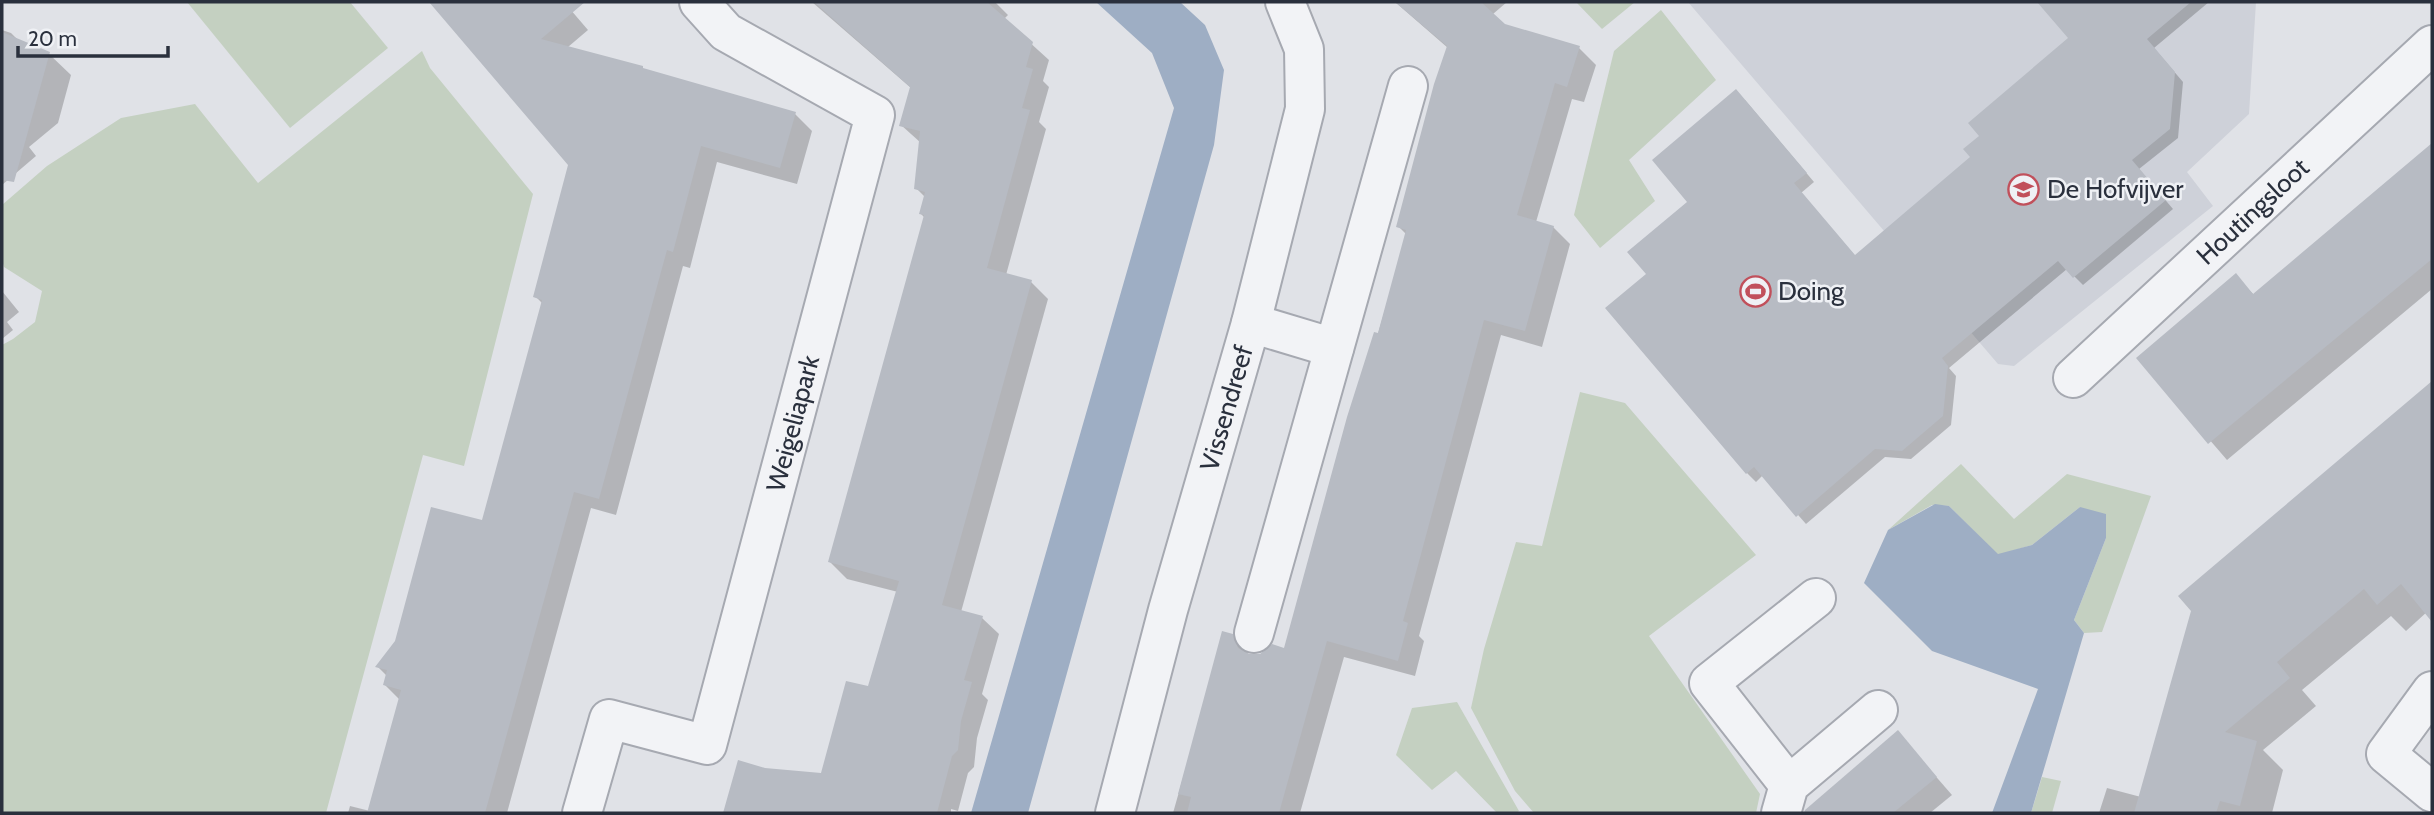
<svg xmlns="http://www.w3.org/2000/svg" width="2434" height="815" viewBox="0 0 2434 815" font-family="Cabin,sans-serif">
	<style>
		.built { fill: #ced1d9 }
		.green { fill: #c4d0c1 }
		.water { fill: #9eaec4 }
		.shadow { fill: #0003 }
		.building { fill: #b7bbc3 }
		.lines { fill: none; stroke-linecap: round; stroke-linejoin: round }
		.minor-casing { stroke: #a6a9b1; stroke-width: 42 }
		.minor { stroke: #f2f3f6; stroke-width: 38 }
		.labels { text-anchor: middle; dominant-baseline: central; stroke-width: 5; stroke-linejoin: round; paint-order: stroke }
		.poi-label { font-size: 26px; fill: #2a303d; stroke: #eff1f5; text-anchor: start }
		.street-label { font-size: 26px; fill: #2a303d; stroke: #eff1f5 }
	</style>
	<rect width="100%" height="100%" fill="#e0e2e7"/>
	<path class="built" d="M 1688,2 L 2256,2 L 2249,114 L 2187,172 L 2213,206 L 2014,366 L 1998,364 Z"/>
	<g class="green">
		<path d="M 187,2 L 350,2 L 388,48 L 290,128 Z"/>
		<path d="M 1576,2 L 1635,2 L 1602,29 Z"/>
		<path d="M 1661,10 L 1716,80 L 1629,160 L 1655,201 L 1600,248 L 1574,215 L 1614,51 Z"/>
		<path d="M 422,51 L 430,68 L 533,194 L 464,466 L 423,455 L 326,813 L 2,813 L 2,345 L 13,339 L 35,322 L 42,291 L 4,267 L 2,260 L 2,205 L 47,166 L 121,118 L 195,104 L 258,183 Z"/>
		<path d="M 1580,392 L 1625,403 L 1756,555 L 1649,636 L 1760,794 L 1756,813 L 1534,813 L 1515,791 L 1471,708 L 1484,649 L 1516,542 L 1542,546 Z"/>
		<path d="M 1961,464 L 2014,519 L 2067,474 L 2151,496 L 2102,632 L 2084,633 L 2074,620 L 2106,538 L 2080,507 L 2032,545 L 1998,555 L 1949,506 L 1932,505 L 1888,530 Z"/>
		<path d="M 1457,702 L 1519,811 L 1516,813 L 1497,813 L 1456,771 L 1432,790 L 1396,755 L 1412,708 Z"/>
		<path d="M 2042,777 L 2061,781 L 2052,813 L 2031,813 Z"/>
	</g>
	<g class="water">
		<path d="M 1096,2 L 1180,2 L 1205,25 L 1224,70 L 1214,145 L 1028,813 L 971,813 L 1174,108 L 1152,53 Z"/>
		<path d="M 1935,504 L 1949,506 L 1998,554 L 2032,545 L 2080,507 L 2106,514 L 2106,538 L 2074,620 L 2084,633 L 2031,813 L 1992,813 L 2038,689 L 1932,651 L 1864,583 L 1888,530 Z"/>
	</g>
	<g class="shadow">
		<path d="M 432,2 L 564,2 L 588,30 L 568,47 L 795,114 L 812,131 L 797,184 L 717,162 L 690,268 L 683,266 L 616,515 L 591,508 L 507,813 L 348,813 L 350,806 L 370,811 L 400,700 L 385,685 L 387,676 L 378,667 L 483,522 L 543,304 L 535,296 L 570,164 Z"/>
		<path d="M 812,2 L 995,2 L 1008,15 L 1004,19 L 1049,60 L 1043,81 L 1049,87 L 1039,122 L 1046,129 L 1006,275 L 1031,282 L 1048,299 L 961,612 L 982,618 L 999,634 L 982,694 L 988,700 L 977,738 L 974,767 L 968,773 L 958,811 L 951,809 L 951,813 L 725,813 L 740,762 L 765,769 L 822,775 L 870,688 L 898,592 L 847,579 L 830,562 L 925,218 L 921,214 L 925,197 L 916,188 L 921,143 L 901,125 L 911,88 Z"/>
		<path d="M 1395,2 L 1507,2 L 1486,20 L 1579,48 L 1596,65 L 1584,102 L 1572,99 L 1536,222 L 1553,227 L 1570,244 L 1542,347 L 1501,335 L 1419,636 L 1424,641 L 1415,676 L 1344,657 L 1300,813 L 1173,813 L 1224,633 L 1232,635 L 1250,656 L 1285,650 L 1407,235 L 1398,226 L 1448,48 Z"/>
		<path d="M 2039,2 L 2209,2 L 2154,48 L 2183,82 L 2178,138 L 2139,169 L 2173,209 L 2083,285 L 2067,269 L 1949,368 L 1956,376 L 1951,425 L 1911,459 L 1885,457 L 1806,524 L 1763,475 L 1756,482 L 1747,473 L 1608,308 L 1648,274 L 1745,100 L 1814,182 L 1801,193 L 1856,257 L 1973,157 L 1981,136 L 2070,38 Z"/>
		<path d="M 2,30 L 11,33 L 19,41 L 49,54 L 71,75 L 58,123 L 29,147 L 36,156 L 2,185 Z"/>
		<path d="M 2432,145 L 2432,289 L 2227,460 L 2139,358 L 2236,276 L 2254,295 Z"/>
		<path d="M 2,291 L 19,312 L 7,322 L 13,330 L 2,339 Z"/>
		<path d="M 2432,383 L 2432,616 L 2428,611 L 2406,631 L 2391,616 L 2302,690 L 2316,706 L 2263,750 L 2283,770 L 2272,813 L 2099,813 L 2107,788 L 2141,797 L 2193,610 L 2181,596 Z"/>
		<path d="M 1898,733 L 1952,795 L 1930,813 L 1824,813 L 1830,791 Z"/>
	</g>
	<g class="building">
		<path d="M 429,2 L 585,2 L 541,39 L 643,66 L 643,68 L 796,112 L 780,168 L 701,146 L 673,252 L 667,250 L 599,499 L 574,492 L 485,813 L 367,813 L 401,690 L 383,685 L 387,670 L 375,667 L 395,641 L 431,507 L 482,520 L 542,300 L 533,297 L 568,165 Z"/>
		<path d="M 814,2 L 987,2 L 1033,42 L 1026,67 L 1033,69 L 1022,108 L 1030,110 L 987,268 L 1032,280 L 942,605 L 983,616 L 964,680 L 972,682 L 961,721 L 958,750 L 952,756 L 937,813 L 723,813 L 738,760 L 765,768 L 821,773 L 846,681 L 868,686 L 899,581 L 828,562 L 924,215 L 919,214 L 925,192 L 914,189 L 920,131 L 899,126 L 910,87 Z"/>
		<path d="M 1395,2 L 1481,2 L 1505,24 L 1580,46 L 1567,87 L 1555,83 L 1517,215 L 1554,226 L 1525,331 L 1484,320 L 1403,621 L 1408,623 L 1398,661 L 1327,641 L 1279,813 L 1187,813 L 1191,797 L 1178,794 L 1222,631 L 1233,634 L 1238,648 L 1249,654 L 1260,654 L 1272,644 L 1284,648 L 1347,417 L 1374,332 L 1378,333 L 1406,230 L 1396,227 L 1434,84 L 1447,46 Z"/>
		<path d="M 2037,2 L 2191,2 L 2147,39 L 2175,72 L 2170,129 L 2132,160 L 2166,200 L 2073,278 L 2058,261 L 1942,358 L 1948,366 L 1943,416 L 1902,451 L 1875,449 L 1796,517 L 1754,467 L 1746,474 L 1605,308 L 1646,274 L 1627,252 L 1687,202 L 1652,160 L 1736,89 L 1807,173 L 1794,183 L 1855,255 L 1970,157 L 1963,149 L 1979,136 L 1968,123 L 2068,38 Z"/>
		<path d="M 2,32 L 50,52 L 14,182 L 2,180 Z"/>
		<path d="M 2432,143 L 2432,259 L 2208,444 L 2136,358 L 2236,273 L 2253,294 Z"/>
		<path d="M 2432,381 L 2432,622 L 2401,584 L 2377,605 L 2364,589 L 2277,662 L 2290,678 L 2225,732 L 2257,741 L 2240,806 L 2220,801 L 2216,813 L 2134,813 L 2191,611 L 2178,596 Z"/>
		<path d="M 1898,730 L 1937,777 L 1893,813 L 1804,813 L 1805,810 Z"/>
	</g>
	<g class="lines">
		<defs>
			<g id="minor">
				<path d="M 1251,323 L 1334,348"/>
				<path id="s1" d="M 2073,378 L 2432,45"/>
				<path d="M 1254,633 L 1408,86"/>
				<path d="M 2432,691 L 2386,754 L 2432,792"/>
				<path d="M 1789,785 L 1709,683 L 1816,598"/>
				<path id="s2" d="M 582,813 L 609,719 L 707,745 L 875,115 L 726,32 L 699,2"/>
				<path id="s3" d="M 1115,813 L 1168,610 L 1251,323 L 1305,109 L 1304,49 L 1285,2"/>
				<path d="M 1781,813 L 1789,785 L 1878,710"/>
			</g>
		</defs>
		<use href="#minor" class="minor-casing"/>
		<use href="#minor" class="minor"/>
	</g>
	<defs>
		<symbol id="school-ring" viewBox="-11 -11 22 22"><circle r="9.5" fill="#eff1f5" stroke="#c1505b" stroke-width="1.5"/><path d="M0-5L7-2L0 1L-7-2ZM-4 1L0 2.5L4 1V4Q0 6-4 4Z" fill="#c1505b"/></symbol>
		<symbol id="stadium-ring" viewBox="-11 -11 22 22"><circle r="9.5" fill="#eff1f5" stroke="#c1505b" stroke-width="1.5"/><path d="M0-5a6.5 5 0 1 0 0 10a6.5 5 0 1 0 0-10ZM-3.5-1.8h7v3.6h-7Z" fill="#c1505b"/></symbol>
	</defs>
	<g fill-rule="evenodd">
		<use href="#school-ring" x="2006" y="172" width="35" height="35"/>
		<use href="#stadium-ring" x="1738" y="274" width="35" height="35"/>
	</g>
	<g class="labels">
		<g class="poi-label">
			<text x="2047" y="189">De Hofvijver</text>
			<text x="1778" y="291">Doing</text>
		</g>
		<g class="street-label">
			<text stroke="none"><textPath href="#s1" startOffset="245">Houtingsloot</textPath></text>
			<text stroke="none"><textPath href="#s3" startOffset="420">Vissendreef</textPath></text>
			<text stroke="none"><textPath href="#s2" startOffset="532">Weigeliapark</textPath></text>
		</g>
	</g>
	<rect width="2434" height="815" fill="none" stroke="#2a303d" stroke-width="7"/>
	<path d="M18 46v10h150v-10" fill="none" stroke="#2a303d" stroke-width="3.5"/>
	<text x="28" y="46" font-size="21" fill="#2a303d" stroke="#eff1f5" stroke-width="5" paint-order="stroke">20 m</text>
</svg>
